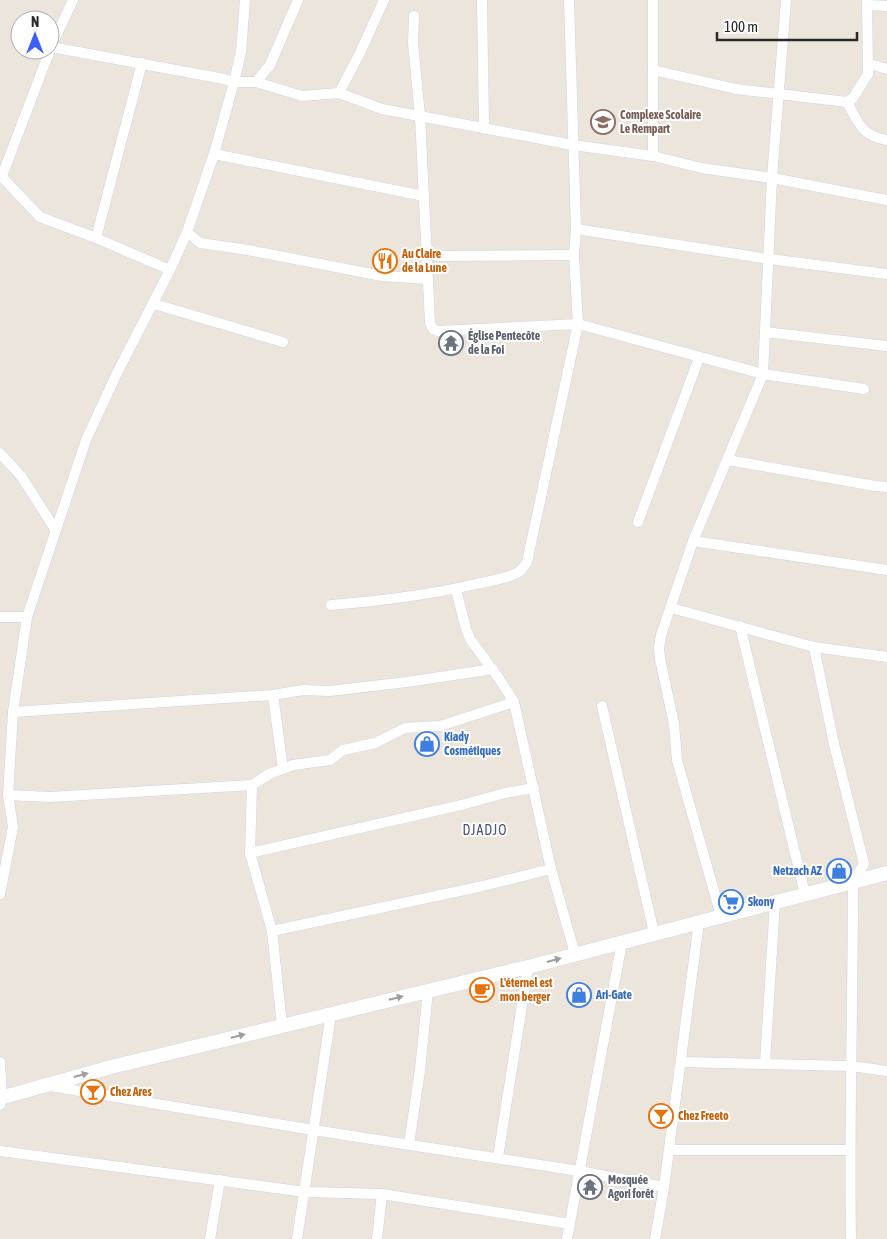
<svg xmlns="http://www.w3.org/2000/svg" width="887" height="1239" viewBox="0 0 887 1239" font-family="'Asap Condensed',sans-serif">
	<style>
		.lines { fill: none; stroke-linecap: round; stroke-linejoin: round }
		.street-casing { stroke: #d1d4e3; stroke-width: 11 }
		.secondary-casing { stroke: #d1d4e3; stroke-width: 15 }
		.street { stroke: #fff; stroke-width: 10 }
		.secondary { stroke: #fff; stroke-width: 14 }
		.oneway { fill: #9f9f9f }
		.labels { text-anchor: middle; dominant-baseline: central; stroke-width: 4; stroke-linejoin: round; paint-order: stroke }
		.education-label { font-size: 12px; font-weight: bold; fill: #785e54; stroke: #fff; text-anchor: start }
		.food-label { font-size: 12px; font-weight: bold; fill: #c56008; stroke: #fff; text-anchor: start }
		.worship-label { font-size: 12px; font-weight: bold; fill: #5b616d; stroke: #fff; text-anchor: start }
		.shop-label { font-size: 12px; font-weight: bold; fill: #366cbe; stroke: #fff; text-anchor: start }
		.neighbourhood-label { font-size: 14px; letter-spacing: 1px; fill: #4a537a; stroke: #fff }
	</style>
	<rect width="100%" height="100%" fill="#ece5dc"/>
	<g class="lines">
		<defs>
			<g id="street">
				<path d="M 482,0 L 484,127"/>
				<path d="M 653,0 L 653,156"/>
				<path d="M 867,5 L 887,6"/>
				<path d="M 414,16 L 413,43 L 420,116 L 430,323 L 433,329 L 438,331 L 578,324 L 763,374 L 864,389"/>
				<path d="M 51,47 L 224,79 L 234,82 L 256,82 L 302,96 L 339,93 L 382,109 L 573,145 L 653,156 L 701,168 L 772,178 L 887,200"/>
				<path d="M 50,49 L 73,0"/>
				<path d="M 869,64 L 887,69"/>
				<path d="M 653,70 L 736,89 L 847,102 L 853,98 L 868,74 L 867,0"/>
				<path d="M 256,82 L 270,65 L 298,0"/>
				<path d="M 339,93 L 360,53 L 384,0"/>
				<path d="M 847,102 C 859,123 860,135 887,140"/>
				<path d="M 214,154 L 424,196"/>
				<path d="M 0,175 L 40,217 L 96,238 L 170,270"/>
				<path d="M 2,176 L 50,50"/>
				<path d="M 576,229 L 769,259 L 887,274"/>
				<path d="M 187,232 L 200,243 L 248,250 L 382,276 L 428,279"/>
				<path d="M 96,238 L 142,63"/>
				<path d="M 427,248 L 435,256 L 574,255"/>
				<path d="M 154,304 L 283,342"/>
				<path d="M 765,332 L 887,346"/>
				<path d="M 0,453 L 21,476 L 55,529"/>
				<path d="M 728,460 L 875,486 L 887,487"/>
				<path d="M 638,522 L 699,358"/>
				<path d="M 693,541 L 887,570"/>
				<path d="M 456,589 L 466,629 L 470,639 L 500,680 L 514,702 L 551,869 L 575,954"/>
				<path d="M 331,605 C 380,601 429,595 476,584 C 490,581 505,579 517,573 C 522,570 524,567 527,562 L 578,324 L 574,255 L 576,229 L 569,0"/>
				<path d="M 671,608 L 814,647 L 887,657"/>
				<path d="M 0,617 L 27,617"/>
				<path d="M 740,626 L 805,894"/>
				<path d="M 814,647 L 834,744 L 864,864 L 853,881 C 853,1000 849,1120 851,1239"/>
				<path d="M 273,695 L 283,769"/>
				<path d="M 602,706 L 654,933"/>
				<path d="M 13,712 L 273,695 L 303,690 L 329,691 L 407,682 L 493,669"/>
				<path d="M 252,785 L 250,853 L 272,931 L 282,1025"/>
				<path d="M 8,795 L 50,797 L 252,785 L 269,774 L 293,765 L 330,760 L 343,750 L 375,743 L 405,728 L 440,726 L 514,702"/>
				<path d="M 250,853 L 465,804 L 505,793 L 534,788"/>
				<path d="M 0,894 L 13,827 L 8,795 L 13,712 L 27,617 L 86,440 L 117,373 L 170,270 L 187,232 L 214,154 L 234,82 L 241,52 L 245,0"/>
				<path d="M 721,916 L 677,760 L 674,724 L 660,659 L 659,648 L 661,635 L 693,541 L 763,374 L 772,178 L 786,0"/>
				<path d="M 272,931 L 483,886 L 551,869"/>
				<path d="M 0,1062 L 2,1097 L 0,1105"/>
				<path d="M 681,1062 L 852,1066 L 887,1071"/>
				<path d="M 765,1063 L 775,902"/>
				<path d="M 50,1086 L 313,1130 L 579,1171 L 664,1187"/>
				<path d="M 409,1144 L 420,1070 L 428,990"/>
				<path d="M 669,1150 L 849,1150"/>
				<path d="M 0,1151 L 305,1192 L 382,1194 L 570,1224"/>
				<path d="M 498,1157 L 528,967"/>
				<path d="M 210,1239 L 220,1180"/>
				<path d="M 297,1239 L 331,1014"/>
				<path d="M 377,1239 L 382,1194"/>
				<path d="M 567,1239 L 622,942"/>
				<path d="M 655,1239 L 664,1187 L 699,922"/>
			</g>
			<path id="secondary" d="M 0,1098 L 111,1067 L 528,967 L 887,873"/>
		</defs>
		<use href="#street" class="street-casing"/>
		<use href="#secondary" class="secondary-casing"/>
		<use href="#street" class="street"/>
		<use href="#secondary" class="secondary"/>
	</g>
	<defs><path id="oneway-solid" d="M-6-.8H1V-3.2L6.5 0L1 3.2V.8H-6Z" transform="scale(1.25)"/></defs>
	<g class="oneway">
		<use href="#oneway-solid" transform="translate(554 960) rotate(-15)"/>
		<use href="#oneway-solid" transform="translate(396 998) rotate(-14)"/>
		<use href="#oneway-solid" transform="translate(238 1036) rotate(-14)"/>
		<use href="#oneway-solid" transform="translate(81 1075) rotate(-15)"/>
	</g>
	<defs>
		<symbol id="school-ring" viewBox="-11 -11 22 22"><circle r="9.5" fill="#fff" stroke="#8d6e63" stroke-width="1.5"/><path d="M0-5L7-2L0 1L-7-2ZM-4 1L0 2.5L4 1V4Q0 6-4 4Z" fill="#8d6e63"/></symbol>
		<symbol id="restaurant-ring" viewBox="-11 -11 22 22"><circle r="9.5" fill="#fff" stroke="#e8710a" stroke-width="1.5"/><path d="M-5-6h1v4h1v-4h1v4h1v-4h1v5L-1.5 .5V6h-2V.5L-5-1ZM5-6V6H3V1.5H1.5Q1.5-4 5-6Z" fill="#e8710a"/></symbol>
		<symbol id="temple-ring" viewBox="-11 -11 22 22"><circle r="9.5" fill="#fff" stroke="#6b7280" stroke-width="1.5"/><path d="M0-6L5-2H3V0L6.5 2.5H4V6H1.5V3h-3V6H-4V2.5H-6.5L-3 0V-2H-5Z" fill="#6b7280"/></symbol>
		<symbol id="shop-ring" viewBox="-11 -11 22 22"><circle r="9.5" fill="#fff" stroke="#3f7fe0" stroke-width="1.5"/><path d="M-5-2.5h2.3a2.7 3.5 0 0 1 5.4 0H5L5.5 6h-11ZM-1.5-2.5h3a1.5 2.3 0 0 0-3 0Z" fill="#3f7fe0"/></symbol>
		<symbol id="supermarket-ring" viewBox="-11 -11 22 22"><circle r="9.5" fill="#fff" stroke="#3f7fe0" stroke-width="1.5"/><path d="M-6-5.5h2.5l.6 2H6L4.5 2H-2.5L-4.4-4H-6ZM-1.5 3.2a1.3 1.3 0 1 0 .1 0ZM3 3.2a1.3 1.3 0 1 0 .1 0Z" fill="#3f7fe0"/></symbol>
		<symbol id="cafe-ring" viewBox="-11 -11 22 22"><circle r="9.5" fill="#fff" stroke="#e8710a" stroke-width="1.5"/><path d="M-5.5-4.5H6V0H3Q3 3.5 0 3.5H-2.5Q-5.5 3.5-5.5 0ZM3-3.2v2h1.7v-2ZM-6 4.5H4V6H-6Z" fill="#e8710a"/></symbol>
		<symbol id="bar-ring" viewBox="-11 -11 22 22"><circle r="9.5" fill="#fff" stroke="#e8710a" stroke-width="1.5"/><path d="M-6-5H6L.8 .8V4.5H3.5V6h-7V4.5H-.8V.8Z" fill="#e8710a"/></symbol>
	</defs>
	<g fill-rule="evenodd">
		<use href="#school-ring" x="589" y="108" width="28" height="28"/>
		<use href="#restaurant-ring" x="371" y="247" width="28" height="28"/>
		<use href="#temple-ring" x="437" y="329" width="28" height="28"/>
		<use href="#shop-ring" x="413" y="730" width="28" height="28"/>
		<use href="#shop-ring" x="825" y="857" width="28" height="28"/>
		<use href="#supermarket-ring" x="717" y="888" width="28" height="28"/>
		<use href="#cafe-ring" x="468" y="976" width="28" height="28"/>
		<use href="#shop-ring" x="565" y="981" width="28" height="28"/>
		<use href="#bar-ring" x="79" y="1078" width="28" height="28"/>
		<use href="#bar-ring" x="647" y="1102" width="28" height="28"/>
		<use href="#temple-ring" x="576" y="1173" width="28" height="28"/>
	</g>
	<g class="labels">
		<g class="education-label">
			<text x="620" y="115">Complexe Scolaire<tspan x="620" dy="14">Le Rempart</tspan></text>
		</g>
		<g class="food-label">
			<text x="402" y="254">Au Claire<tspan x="402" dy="14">de la Lune</tspan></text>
			<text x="500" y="983">L'éternel est<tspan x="500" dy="14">mon berger</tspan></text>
			<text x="110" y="1092">Chez Ares</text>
			<text x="678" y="1116">Chez Freeto</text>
		</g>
		<g class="worship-label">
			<text x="468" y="336">Église Pentecôte<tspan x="468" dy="14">de la Foi</tspan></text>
			<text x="608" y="1180">Mosquée<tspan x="608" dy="14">Agori forêt</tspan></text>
		</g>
		<g class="shop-label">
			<text x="444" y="737">Kiady<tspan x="444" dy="14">Cosmétiques</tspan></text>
			<text x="822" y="871" text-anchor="end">Netzach AZ</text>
			<text x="748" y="902">Skony</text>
			<text x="596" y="995">Ari-Gate</text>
		</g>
		<g class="neighbourhood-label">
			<text x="485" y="830">DJADJO</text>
		</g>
	</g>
	<g transform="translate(35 35)"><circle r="24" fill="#ffffff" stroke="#aaaaaa"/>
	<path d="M0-4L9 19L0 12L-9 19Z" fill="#3b60f9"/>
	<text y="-8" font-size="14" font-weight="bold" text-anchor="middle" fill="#2a2a2a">N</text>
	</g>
	<path d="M717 32v8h140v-8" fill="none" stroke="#2a2a2a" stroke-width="2.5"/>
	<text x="724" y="32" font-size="15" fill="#2a2a2a" stroke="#ffffff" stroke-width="4" paint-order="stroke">100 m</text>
</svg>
